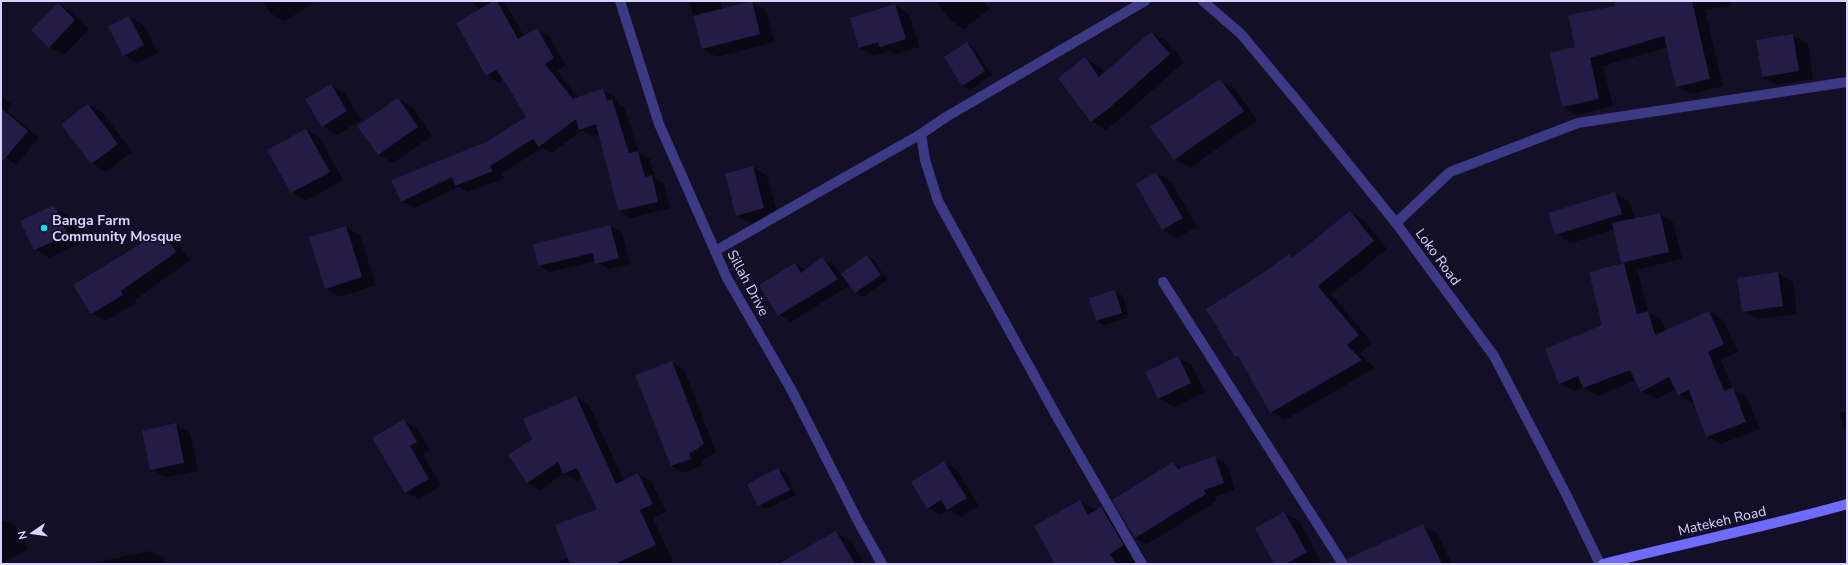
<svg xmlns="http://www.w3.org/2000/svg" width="1848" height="565" viewBox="0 0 1848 565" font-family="'Nunito Sans',sans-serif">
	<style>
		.shadow { fill: #0007 }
		.building { fill: #241b47 }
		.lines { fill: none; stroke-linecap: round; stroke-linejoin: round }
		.street { stroke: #3d3a85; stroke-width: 10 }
		.secondary { stroke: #6f6bff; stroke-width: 10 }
		.poi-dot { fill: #00e5ff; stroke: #130f26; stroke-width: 1.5 }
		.labels { text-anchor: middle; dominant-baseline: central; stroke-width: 3.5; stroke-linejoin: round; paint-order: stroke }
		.poi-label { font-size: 14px; font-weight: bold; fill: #d9d4ff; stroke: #130f26; text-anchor: start }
		.street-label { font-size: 14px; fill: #d9d4ff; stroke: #130f26 }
	</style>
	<rect width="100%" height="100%" fill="#130f26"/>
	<g class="shadow">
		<path d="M 263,1 L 316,1 L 285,21 L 270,13 Z"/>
		<path d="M 473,1 L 504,1 L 524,36 L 537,29 L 549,36 L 566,65 L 557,71 L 578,98 L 603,90 L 615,97 L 618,104 L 624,107 L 639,153 L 650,159 L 655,178 L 664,184 L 670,208 L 631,218 L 619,211 L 600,134 L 592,136 L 582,130 L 552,153 L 542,148 L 502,173 L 504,178 L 468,192 L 458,187 L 414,208 L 401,201 L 486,142 L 527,117 L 504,79 L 499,82 L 487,75 L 479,10 Z"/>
		<path d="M 689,1 L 722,1 L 722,9 L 751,2 L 766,10 L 774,42 L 717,57 L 703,49 Z"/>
		<path d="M 936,1 L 983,1 L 990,9 L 964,29 L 950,20 Z"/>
		<path d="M 1615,1 L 1730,1 L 1731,6 L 1705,10 L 1723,86 L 1690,94 L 1677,86 L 1667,47 L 1603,66 L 1613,106 L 1577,115 L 1563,107 L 1576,48 L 1616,6 Z"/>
		<path d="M 58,4 L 72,12 L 89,29 L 64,55 L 50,47 Z"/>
		<path d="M 895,5 L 909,14 L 920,47 L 895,54 L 889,51 L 874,56 L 860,48 Z"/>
		<path d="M 129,17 L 144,25 L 158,53 L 138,63 L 124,55 Z"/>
		<path d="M 1151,33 L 1166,41 L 1184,62 L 1122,117 L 1106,130 L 1091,121 L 1085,59 L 1100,67 L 1105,74 Z"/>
		<path d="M 1793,35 L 1808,44 L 1813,79 L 1777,85 L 1762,77 L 1757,41 Z"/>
		<path d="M 967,43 L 974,48 L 992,75 L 970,90 L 963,86 L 945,58 Z"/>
		<path d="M 1220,80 L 1234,88 L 1257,120 L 1190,168 L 1175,159 L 1152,127 Z"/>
		<path d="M 331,85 L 345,93 L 361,120 L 337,135 L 323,126 Z"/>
		<path d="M 1,95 L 12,105 L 7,111 L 39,138 L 16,165 L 1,155 Z"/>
		<path d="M 398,99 L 412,107 L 432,136 L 393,163 L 379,155 L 359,126 Z"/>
		<path d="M 89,105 L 103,113 L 132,152 L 106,172 L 91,163 Z"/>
		<path d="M 306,130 L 320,138 L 343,180 L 306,201 L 292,192 Z"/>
		<path d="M 753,167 L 767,176 L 778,216 L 751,224 L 736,215 Z"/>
		<path d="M 1156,173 L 1171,182 L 1197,227 L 1177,238 L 1163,230 L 1138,184 Z"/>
		<path d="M 1615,193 L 1629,202 L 1635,219 L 1659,214 L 1673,222 L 1682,259 L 1635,270 L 1638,272 L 1648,312 L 1662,320 L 1666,332 L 1709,312 L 1723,320 L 1738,352 L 1721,360 L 1733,389 L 1747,397 L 1760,429 L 1721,444 L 1707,436 L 1694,402 L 1693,403 L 1679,394 L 1676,389 L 1656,399 L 1642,391 L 1637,380 L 1598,396 L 1583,388 L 1574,391 L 1560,383 L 1603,326 L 1590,272 L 1625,264 L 1622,262 L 1615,229 L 1571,243 L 1556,235 Z"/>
		<path d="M 54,207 L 68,215 L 81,243 L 49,258 L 35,249 Z"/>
		<path d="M 1350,212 L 1364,220 L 1387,249 L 1331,294 L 1372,343 L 1360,354 L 1375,368 L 1285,420 L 1271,412 L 1241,359 L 1236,356 L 1264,274 L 1289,255 L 1294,258 Z"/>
		<path d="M 610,226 L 622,232 L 630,264 L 608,269 L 596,261 L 550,272 L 539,266 L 534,245 Z"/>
		<path d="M 346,227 L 360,235 L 376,285 L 340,297 L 326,288 Z"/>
		<path d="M 162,232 L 176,241 L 190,260 L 135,300 L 136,303 L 106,321 L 91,313 Z"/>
		<path d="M 867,256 L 874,260 L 887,280 L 863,297 L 856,293 L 850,285 L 791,322 L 779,315 L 795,264 L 805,270 L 822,259 L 834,265 L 841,275 Z"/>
		<path d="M 1778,273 L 1793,282 L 1797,314 L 1757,319 L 1743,311 Z"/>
		<path d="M 1115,291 L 1123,296 L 1129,317 L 1104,325 L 1097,321 L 1091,299 Z"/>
		<path d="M 1178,357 L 1192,365 L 1205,392 L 1174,407 L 1159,398 L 1146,372 Z"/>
		<path d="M 672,362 L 684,369 L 716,452 L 701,461 L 703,465 L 684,473 L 671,466 Z"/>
		<path d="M 576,397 L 589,405 L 624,481 L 638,474 L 652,482 L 666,512 L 653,518 L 674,564 L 560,564 L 559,561 L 569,558 L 598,509 L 583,478 L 577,481 L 564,473 L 541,490 L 527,482 L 533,440 Z"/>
		<path d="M 1847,411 L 1847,440 L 1840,413 Z"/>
		<path d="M 404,420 L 417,428 L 430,450 L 423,454 L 441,486 L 419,499 L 405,492 Z"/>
		<path d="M 176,425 L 190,433 L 198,471 L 165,477 L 151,469 Z"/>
		<path d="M 1215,458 L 1227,464 L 1235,490 L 1215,497 L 1217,501 L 1147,544 L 1135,538 L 1173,463 L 1182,468 Z"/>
		<path d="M 944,462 L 957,470 L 979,506 L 961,517 L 949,510 L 941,515 L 928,508 Z"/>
		<path d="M 778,469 L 786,473 L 796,495 L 766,509 L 759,505 Z"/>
		<path d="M 1080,501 L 1097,511 L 1101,508 L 1122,520 L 1143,557 L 1132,564 L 1056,564 Z"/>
		<path d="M 1284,513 L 1299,521 L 1321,561 L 1314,564 L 1275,564 Z"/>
		<path d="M 5,521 L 17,527 L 28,549 L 1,564 L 1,523 Z"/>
		<path d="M 1423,525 L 1437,533 L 1452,564 L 1377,564 Z"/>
		<path d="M 836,532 L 851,541 L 864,564 L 811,564 Z"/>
		<path d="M 151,551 L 164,558 L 165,564 L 87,564 Z"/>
	</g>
	<g class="building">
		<path d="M 493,1 L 497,1 L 518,39 L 537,28 L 554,58 L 545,64 L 573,99 L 603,88 L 607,101 L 612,99 L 629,153 L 638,151 L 645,177 L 652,175 L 658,202 L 618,211 L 596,124 L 579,130 L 576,119 L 539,147 L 533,139 L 490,166 L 493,171 L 455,186 L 452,177 L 401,202 L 391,180 L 486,142 L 526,117 L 509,88 L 496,70 L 486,76 L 456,23 Z"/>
		<path d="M 752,1 L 760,34 L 702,49 L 693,16 Z"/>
		<path d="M 1614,1 L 1692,1 L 1710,79 L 1676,87 L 1664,36 L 1590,58 L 1599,99 L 1562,107 L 1550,53 L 1575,47 L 1568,15 L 1615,6 Z"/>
		<path d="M 58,3 L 75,20 L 49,48 L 31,30 Z"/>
		<path d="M 895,4 L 906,39 L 880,47 L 878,42 L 859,48 L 850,18 Z"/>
		<path d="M 129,16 L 144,45 L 123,56 L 108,26 Z"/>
		<path d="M 1151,32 L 1170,54 L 1108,109 L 1091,122 L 1058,78 L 1085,57 L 1099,77 Z"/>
		<path d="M 1793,34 L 1799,71 L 1762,77 L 1756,40 Z"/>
		<path d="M 967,42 L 985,71 L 962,86 L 944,57 Z"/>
		<path d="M 1220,79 L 1244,111 L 1174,160 L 1150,127 Z"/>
		<path d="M 331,84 L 347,111 L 322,127 L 305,99 Z"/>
		<path d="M 398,98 L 418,127 L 378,155 L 357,126 Z"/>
		<path d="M 88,104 L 118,144 L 91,164 L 61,124 Z"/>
		<path d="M 1,108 L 28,131 L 1,163 Z"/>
		<path d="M 306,129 L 330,172 L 291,193 L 267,150 Z"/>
		<path d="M 753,166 L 764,208 L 736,216 L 725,174 Z"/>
		<path d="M 1156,172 L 1183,218 L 1162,230 L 1136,184 Z"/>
		<path d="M 1615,192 L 1622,214 L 1555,235 L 1548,213 Z"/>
		<path d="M 54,205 L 68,235 L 34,250 L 20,221 Z"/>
		<path d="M 1350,211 L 1374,241 L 1318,286 L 1359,335 L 1347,345 L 1362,360 L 1270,413 L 1238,356 L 1235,357 L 1206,309 L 1263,273 L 1289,254 L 1292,258 Z"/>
		<path d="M 1660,213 L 1669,252 L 1621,263 L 1612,223 Z"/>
		<path d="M 610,225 L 619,258 L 595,264 L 593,253 L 538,266 L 533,244 Z"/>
		<path d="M 346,226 L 362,277 L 325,289 L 309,237 Z"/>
		<path d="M 162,231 L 176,252 L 121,291 L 123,295 L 91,314 L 73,285 Z"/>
		<path d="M 867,255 L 881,275 L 855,293 L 841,274 Z"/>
		<path d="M 822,257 L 838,279 L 778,316 L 759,285 L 795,263 L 801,273 Z"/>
		<path d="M 1624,263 L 1637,314 L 1648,311 L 1655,335 L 1709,311 L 1724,344 L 1708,352 L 1724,391 L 1733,387 L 1746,422 L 1706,437 L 1689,390 L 1678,395 L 1669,377 L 1641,392 L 1630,370 L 1583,388 L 1578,376 L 1559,384 L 1545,349 L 1602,325 L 1589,272 Z"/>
		<path d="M 1778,272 L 1783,306 L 1742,312 L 1737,278 Z"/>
		<path d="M 1115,290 L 1122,313 L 1096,321 L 1089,298 Z"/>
		<path d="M 1178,356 L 1191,383 L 1158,399 L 1145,372 Z"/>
		<path d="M 672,361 L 704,444 L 689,454 L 691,459 L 671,466 L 635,375 Z"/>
		<path d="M 576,396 L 616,484 L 638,473 L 653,504 L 640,510 L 656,545 L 615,564 L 570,564 L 555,525 L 597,509 L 577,468 L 563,474 L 558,462 L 527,483 L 508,455 L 532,439 L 523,419 Z"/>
		<path d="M 404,419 L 417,442 L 410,446 L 429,479 L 405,493 L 372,438 Z"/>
		<path d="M 176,423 L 184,463 L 150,470 L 142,431 Z"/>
		<path d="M 1215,456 L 1224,483 L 1204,490 L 1206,494 L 1135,538 L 1112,500 L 1173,462 L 1178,469 Z"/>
		<path d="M 944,461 L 967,498 L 947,510 L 941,500 L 927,509 L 911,482 Z"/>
		<path d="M 778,468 L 790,490 L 758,506 L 747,484 Z"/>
		<path d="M 1080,500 L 1088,515 L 1101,507 L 1124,545 L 1110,554 L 1116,564 L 1055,564 L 1034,526 Z"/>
		<path d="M 1284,512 L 1307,552 L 1286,564 L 1274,564 L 1255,528 Z"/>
		<path d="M 1423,524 L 1442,564 L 1349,564 L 1347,559 Z"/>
		<path d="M 836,531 L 855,564 L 778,564 Z"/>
	</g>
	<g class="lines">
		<g class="street">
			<path d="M 620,1 L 659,124 L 727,278 L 792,391 L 859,523 L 882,564"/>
			<path d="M 1203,1 L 1241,34 L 1298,102 L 1396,223 L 1494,356 L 1567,496 L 1600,564"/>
			<path d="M 921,134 L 925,160 L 938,201 L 1057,417 L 1142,564"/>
			<path d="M 1396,223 L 1450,172 L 1578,123 L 1847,82"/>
			<path d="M 715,251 L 921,134 L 946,117 L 1145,1"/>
			<path d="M 1163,282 L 1343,564"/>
		</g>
		<path class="secondary" d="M 1603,564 C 1684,543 1766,527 1847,504"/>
	</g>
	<circle class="poi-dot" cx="44" cy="228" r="4"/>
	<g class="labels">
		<g class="poi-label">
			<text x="52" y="220">Banga Farm<tspan x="52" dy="16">Community Mosque</tspan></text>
		</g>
		<g class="street-label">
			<text transform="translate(1438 257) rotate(54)">Loko Road</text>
			<text transform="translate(748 283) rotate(62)">Sillah Drive</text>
			<text transform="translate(1722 521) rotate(-13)">Matekeh Road</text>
		</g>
	</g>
	<rect width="1848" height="565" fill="none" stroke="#d9d4ff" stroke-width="4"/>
	<g transform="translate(32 533) rotate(257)" stroke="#130f26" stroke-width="3" paint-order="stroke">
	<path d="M0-3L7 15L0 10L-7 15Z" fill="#d9d4ff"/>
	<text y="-6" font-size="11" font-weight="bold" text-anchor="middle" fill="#d9d4ff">N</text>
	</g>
</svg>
